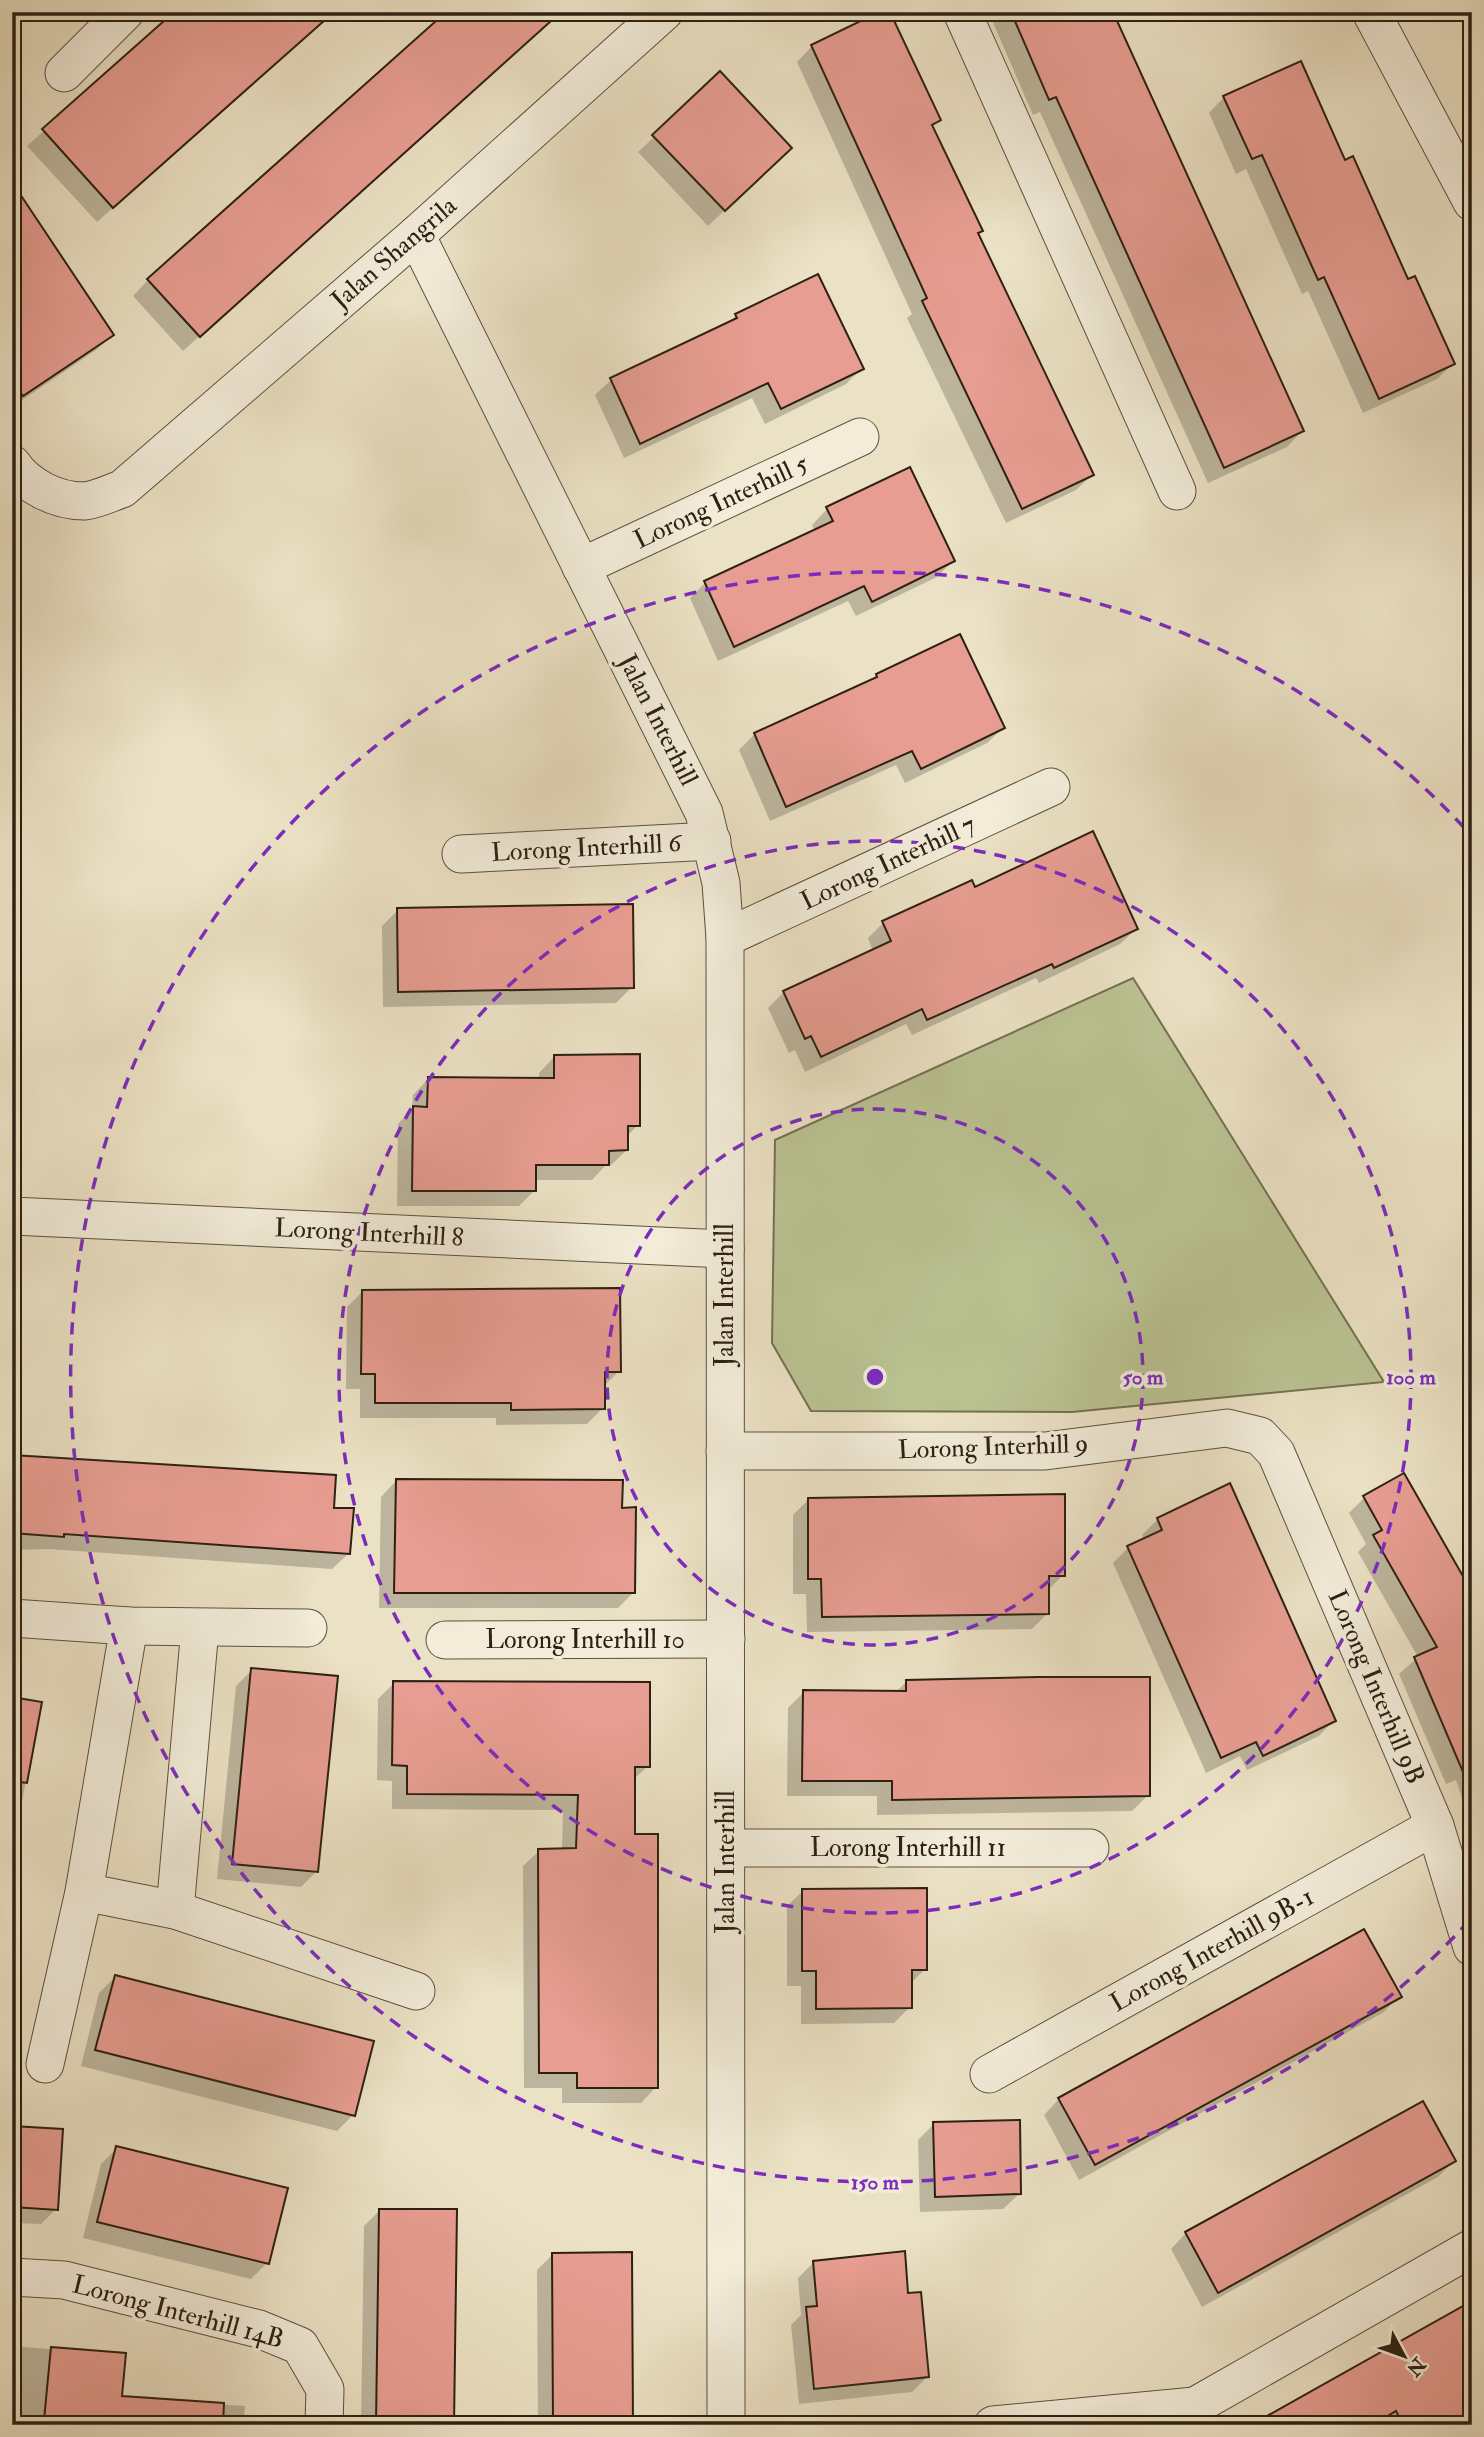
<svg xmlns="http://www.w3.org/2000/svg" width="1484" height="2437" viewBox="0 0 1484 2437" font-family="'IM FELL Double Pica',serif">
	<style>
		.green { fill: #bac292; stroke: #747152; stroke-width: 2 }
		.shadow { fill: #0003 }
		.building { fill: #e79d91; stroke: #2e2013; stroke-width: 2 }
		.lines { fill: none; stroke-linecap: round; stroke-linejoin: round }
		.minor-casing { stroke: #5d503f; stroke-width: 39 }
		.minor { stroke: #f2ecd9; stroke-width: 37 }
		.ring { fill: none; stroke: #7b2cbf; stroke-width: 3.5; stroke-dasharray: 12 9 }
		.labels { text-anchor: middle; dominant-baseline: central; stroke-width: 7; stroke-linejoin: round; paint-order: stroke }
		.street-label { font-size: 26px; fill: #2e2013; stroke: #f2ecd9 }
		.centre { fill: #7b2cbf; stroke: #f2ecd9; stroke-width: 3.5 }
		.ring-label { font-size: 21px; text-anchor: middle; font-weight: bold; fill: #7b2cbf; stroke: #f2ecd9; stroke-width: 7; stroke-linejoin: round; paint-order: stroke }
	</style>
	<rect width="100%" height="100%" fill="#ebe1c4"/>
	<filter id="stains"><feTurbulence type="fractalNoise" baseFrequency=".00286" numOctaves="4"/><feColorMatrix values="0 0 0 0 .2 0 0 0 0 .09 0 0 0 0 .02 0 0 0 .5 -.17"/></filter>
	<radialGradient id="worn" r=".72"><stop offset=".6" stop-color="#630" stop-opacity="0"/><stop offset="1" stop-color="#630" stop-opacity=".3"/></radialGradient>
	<path class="green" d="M 1133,978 L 1384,1382 L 1072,1412 L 811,1411 L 772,1343 L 775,1140 Z"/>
	<g class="shadow">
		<path d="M 12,12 L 29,12 L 12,23 Z"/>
		<path d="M 177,12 L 333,12 L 97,222 L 27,146 Z"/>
		<path d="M 1000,12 L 1111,12 L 1302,431 L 1287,447 L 1208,483 L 1040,112 L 1033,115 L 992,20 Z"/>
		<path d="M 1460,12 L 1472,12 L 1472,35 L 1467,36 Z"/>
		<path d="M 541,29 L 183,351 L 133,296 L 148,280 Z"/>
		<path d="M 812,46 L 939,120 L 932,127 L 981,230 L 976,235 L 1092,475 L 1076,490 L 1006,523 L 907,318 L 912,314 L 797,62 Z"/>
		<path d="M 1224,97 L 1344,162 L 1453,364 L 1437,379 L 1363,413 L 1308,291 L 1302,294 L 1246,169 L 1236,174 L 1209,113 Z"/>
		<path d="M 654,137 L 774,163 L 708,226 L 638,152 Z"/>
		<path d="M 12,183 L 112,335 L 96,350 L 12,407 Z"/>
		<path d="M 736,316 L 862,368 L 846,384 L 765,424 L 752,398 L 624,458 L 595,395 L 611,380 L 727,324 Z"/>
		<path d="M 827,509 L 953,561 L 937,577 L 856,616 L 848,601 L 718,661 L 690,598 L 705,583 L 815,531 L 812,525 Z"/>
		<path d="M 877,676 L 1003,728 L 987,743 L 905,783 L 896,765 L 770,821 L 739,750 L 755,734 L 870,682 Z"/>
		<path d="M 974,889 L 1136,929 L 1120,944 L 1039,983 L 1036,978 L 912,1035 L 906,1024 L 805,1072 L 795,1050 L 789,1053 L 768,1008 L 784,992 L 873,951 L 868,938 L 883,923 Z"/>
		<path d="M 398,910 L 632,987 L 616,1003 L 383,1007 L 382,926 Z"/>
		<path d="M 554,1057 L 638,1125 L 626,1137 L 627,1150 L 611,1165 L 606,1165 L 592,1180 L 535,1180 L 535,1190 L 519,1206 L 397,1206 L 398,1124 L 412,1109 L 413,1095 L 428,1079 L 539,1080 L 539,1073 Z"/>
		<path d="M 362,1292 L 619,1371 L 603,1387 L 603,1408 L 587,1424 L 496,1425 L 496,1418 L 360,1418 L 360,1389 L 346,1389 L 347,1307 Z"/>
		<path d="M 12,1456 L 332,1509 L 348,1554 L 332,1569 L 49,1549 L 12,1550 Z"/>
		<path d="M 396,1481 L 634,1592 L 618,1608 L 379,1608 L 381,1497 Z"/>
		<path d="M 1229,1486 L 1334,1720 L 1319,1736 L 1247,1770 L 1240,1756 L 1206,1773 L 1113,1563 L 1128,1548 L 1144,1540 L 1142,1535 L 1158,1519 Z"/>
		<path d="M 1364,1498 L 1472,1595 L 1472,1828 L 1456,1780 L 1446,1784 L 1399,1674 L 1418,1657 L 1358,1552 L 1366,1544 L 1349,1513 Z"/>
		<path d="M 809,1499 L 1063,1575 L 1048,1590 L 1048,1613 L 1032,1629 L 807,1632 L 806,1594 L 793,1594 L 793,1515 Z"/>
		<path d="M 252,1670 L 316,1872 L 301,1887 L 217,1879 L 236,1686 Z"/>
		<path d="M 906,1682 L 1148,1795 L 1132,1811 L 877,1815 L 877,1796 L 787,1796 L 788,1708 L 804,1692 L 895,1693 Z"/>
		<path d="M 394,1683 L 648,1766 L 633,1780 L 633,1836 L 656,2087 L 641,2103 L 562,2103 L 562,2088 L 524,2088 L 523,1866 L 539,1851 L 562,1850 L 563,1810 L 392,1809 L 392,1781 L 377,1780 L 378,1699 Z"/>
		<path d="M 12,1699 L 40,1704 L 12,1856 Z"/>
		<path d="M 803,1891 L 925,1969 L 910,1984 L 910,2007 L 894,2023 L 801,2024 L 801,1986 L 787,1986 L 787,1906 Z"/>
		<path d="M 115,1977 L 353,2115 L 337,2131 L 81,2066 L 99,1993 Z"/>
		<path d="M 1399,1996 L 1384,2012 L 1079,2180 L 1044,2115 L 1059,2099 Z"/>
		<path d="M 934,2124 L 1019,2194 L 1003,2209 L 920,2212 L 918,2140 Z"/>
		<path d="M 12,2127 L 56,2209 L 41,2224 L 12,2223 Z"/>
		<path d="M 117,2148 L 267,2263 L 251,2279 L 83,2238 L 101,2164 Z"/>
		<path d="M 1454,2161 L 1438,2177 L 1202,2307 L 1171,2249 L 1186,2233 Z"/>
		<path d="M 379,2211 L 452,2425 L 361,2425 L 364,2226 Z"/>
		<path d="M 552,2255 L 631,2425 L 538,2425 L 537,2270 Z"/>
		<path d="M 814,2262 L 907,2295 L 927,2377 L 912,2392 L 799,2404 L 791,2325 L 801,2315 L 798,2278 Z"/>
		<path d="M 1472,2301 L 1472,2424 L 1255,2425 Z"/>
		<path d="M 12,2346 L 124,2355 L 120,2397 L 245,2406 L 243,2425 L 12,2425 Z"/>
	</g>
	<g class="building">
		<path d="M 174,12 L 334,12 L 113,208 L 42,129 Z"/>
		<path d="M 446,12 L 561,12 L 200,337 L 147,279 Z"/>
		<path d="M 879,12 L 890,12 L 941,120 L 932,125 L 983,231 L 978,233 L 1094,475 L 1022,509 L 922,301 L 927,298 L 811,45 Z"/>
		<path d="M 1011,12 L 1113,12 L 1304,431 L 1224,468 L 1056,97 L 1049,100 Z"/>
		<path d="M 1301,61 L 1345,160 L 1353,156 L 1408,279 L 1415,276 L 1455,364 L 1379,399 L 1324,277 L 1318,280 L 1262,155 L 1252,159 L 1223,96 Z"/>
		<path d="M 720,71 L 792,148 L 725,211 L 652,135 Z"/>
		<path d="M 12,182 L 114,335 L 23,396 L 12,380 Z"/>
		<path d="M 818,274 L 864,369 L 781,409 L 768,383 L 640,444 L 610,378 L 737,318 L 735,314 Z"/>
		<path d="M 910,467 L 955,561 L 872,602 L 864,586 L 734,647 L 704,581 L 833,521 L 826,507 Z"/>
		<path d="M 960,634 L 1005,728 L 921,769 L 912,751 L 786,807 L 754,733 L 877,677 L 876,674 Z"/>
		<path d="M 1093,831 L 1138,929 L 1054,968 L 1052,964 L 927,1020 L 922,1009 L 821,1057 L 811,1036 L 805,1039 L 783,991 L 891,941 L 882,921 L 972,880 L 975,887 Z"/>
		<path d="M 633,904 L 634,988 L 398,992 L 397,908 Z"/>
		<path d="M 640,1054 L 640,1126 L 628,1126 L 628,1150 L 609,1151 L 609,1165 L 536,1165 L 536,1191 L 412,1191 L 413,1106 L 427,1107 L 428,1077 L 554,1078 L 554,1055 Z"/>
		<path d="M 620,1288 L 621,1372 L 605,1372 L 605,1409 L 511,1410 L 511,1403 L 375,1403 L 375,1374 L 361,1374 L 362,1290 Z"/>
		<path d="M 12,1455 L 336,1475 L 334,1508 L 354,1508 L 350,1554 L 64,1534 L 64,1537 L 12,1533 Z"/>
		<path d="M 1404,1473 L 1472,1592 L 1472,1793 L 1414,1657 L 1437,1647 L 1373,1535 L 1382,1530 L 1363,1496 Z"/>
		<path d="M 396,1479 L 623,1480 L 622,1508 L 636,1507 L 635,1593 L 394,1593 Z"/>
		<path d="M 1230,1483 L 1336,1721 L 1263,1756 L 1256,1742 L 1221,1758 L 1127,1546 L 1162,1530 L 1157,1518 Z"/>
		<path d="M 1065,1494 L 1065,1576 L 1049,1576 L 1049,1614 L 822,1617 L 821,1579 L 808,1579 L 808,1498 Z"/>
		<path d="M 251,1668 L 338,1676 L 318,1872 L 232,1864 Z"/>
		<path d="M 1038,1677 L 1150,1677 L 1150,1796 L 892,1800 L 892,1781 L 802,1781 L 803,1690 L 906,1691 L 906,1680 Z"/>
		<path d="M 393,1681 L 650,1682 L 650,1767 L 635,1767 L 635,1834 L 658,1834 L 658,2088 L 577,2088 L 577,2073 L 539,2073 L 538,1849 L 576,1848 L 578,1795 L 407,1794 L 407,1766 L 392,1765 Z"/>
		<path d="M 12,1697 L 42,1702 L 27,1783 L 12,1781 Z"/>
		<path d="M 927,1888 L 927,1970 L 912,1970 L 912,2008 L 816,2009 L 816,1971 L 802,1971 L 802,1889 Z"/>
		<path d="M 1364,1929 L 1402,1997 L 1095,2165 L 1058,2098 Z"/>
		<path d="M 115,1975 L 374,2041 L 355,2116 L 95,2050 Z"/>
		<path d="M 1423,2101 L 1456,2161 L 1218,2293 L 1185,2232 Z"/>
		<path d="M 1020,2120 L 1021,2194 L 935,2197 L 933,2122 Z"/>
		<path d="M 12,2126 L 63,2129 L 58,2210 L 12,2207 Z"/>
		<path d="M 116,2146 L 288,2188 L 269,2264 L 97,2222 Z"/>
		<path d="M 379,2209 L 457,2209 L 454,2425 L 376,2425 Z"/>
		<path d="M 905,2251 L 908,2293 L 921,2292 L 929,2377 L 814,2389 L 806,2307 L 817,2306 L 813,2261 Z"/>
		<path d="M 632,2252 L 633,2425 L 553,2425 L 552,2253 Z"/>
		<path d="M 1472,2301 L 1472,2419 L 1461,2425 L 1403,2425 L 1396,2411 L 1373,2425 L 1251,2425 Z"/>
		<path d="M 51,2347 L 126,2353 L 122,2396 L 224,2403 L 223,2425 L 97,2425 L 44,2420 Z"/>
	</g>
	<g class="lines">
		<defs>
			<g id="minor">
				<path d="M 962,12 L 1177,491"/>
				<path d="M 1371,12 L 1472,202"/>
				<path d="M 64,73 L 125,12"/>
				<path d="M 416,235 L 704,813 L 721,883 L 725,938 L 726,2425"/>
				<path d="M 12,464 C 27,486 56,501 84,501 C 96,500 110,493 122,489 L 416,235 L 664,12"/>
				<path d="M 581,567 L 860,437"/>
				<path d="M 461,854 L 712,841"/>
				<path d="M 725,938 L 1051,787"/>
				<path d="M 12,1216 L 725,1249"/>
				<path d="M 725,1451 L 1045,1451 L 1227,1428 L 1260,1436 L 1276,1453 L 1435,1826 L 1472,1947"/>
				<path d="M 12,1618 L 129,1626 L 308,1628"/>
				<path d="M 445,1640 L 726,1639"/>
				<path d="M 726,1848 L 1090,1848"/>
				<path d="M 84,1892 L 175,1910 L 416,1991"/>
				<path d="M 175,1910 L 200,1628"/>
				<path d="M 45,2064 L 84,1892 L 129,1626"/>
				<path d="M 989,2074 L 1435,1826"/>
				<path d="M 12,2277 L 64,2280 L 259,2329 L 300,2346 L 325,2389 L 324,2425"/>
				<path d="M 993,2425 L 1195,2406 L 1472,2248"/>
			</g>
		</defs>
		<use href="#minor" class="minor-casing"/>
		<use href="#minor" class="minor"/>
	</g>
	<g class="ring">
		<circle cx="875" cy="1377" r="268"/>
		<circle cx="875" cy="1377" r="536"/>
		<path d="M1469 1921A805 805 0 1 1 1469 833"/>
	</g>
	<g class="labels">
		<g class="street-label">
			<text transform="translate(394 253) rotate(-41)">Jalan Shangrila</text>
			<text transform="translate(721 502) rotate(-25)">Lorong Interhill 5</text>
			<text transform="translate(658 720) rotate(63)">Jalan Interhill</text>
			<text transform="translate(586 848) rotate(-3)">Lorong Interhill 6</text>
			<text transform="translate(888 863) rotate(-25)">Lorong Interhill 7</text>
			<text transform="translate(369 1233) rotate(3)">Lorong Interhill 8</text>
			<text transform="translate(725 1295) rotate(-90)">Jalan Interhill</text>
			<text transform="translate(993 1447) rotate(-2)">Lorong Interhill 9</text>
			<text x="585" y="1640">Lorong Interhill 10</text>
			<text transform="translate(1376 1687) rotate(67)">Lorong Interhill 9B</text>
			<text x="908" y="1848">Lorong Interhill 11</text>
			<text transform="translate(726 1862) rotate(-90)">Jalan Interhill</text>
			<text transform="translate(1212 1950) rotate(-29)">Lorong Interhill 9B-1</text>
			<text transform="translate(178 2312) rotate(15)">Lorong Interhill 14B</text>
		</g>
	</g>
	<circle cx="875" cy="1377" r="10" class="centre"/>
	<g class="ring-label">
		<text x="1143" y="1384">50 m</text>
		<text x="1411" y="1384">100 m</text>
		<text x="875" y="2189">150 m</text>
	</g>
	<rect width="1484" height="2437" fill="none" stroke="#ebe1c4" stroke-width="42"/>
	<rect x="14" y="14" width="1456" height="2409" fill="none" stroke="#2e2013" stroke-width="3.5"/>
	<rect x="21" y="21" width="1442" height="2395" fill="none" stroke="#2e2013" stroke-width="2"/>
	<g transform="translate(1404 2356) rotate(131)" stroke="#f2ecd9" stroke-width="5" paint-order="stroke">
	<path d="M0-5L12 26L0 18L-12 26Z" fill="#2e2013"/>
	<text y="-10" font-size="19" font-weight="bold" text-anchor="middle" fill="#2e2013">N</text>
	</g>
	<rect width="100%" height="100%" filter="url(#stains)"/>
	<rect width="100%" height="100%" fill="url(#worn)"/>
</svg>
